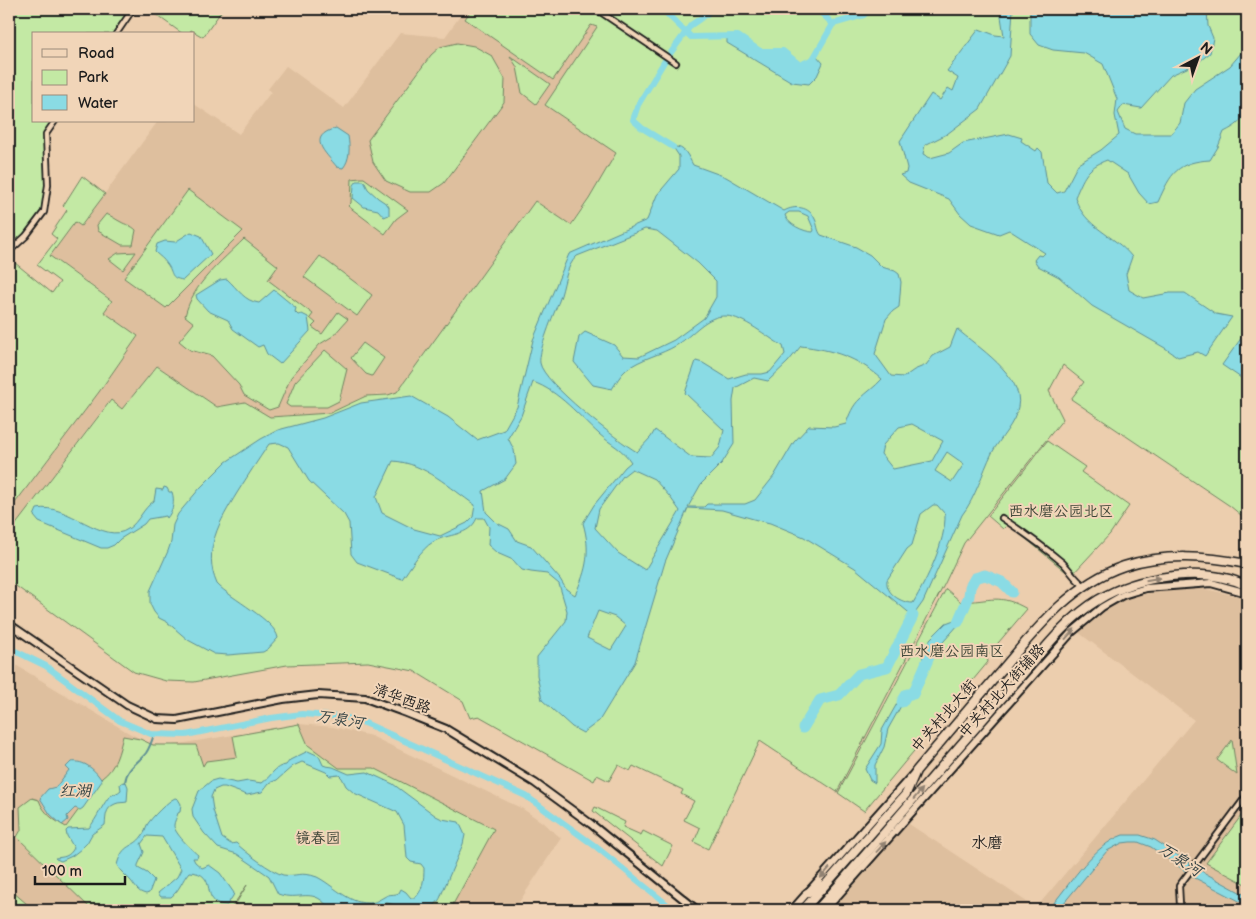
<svg xmlns="http://www.w3.org/2000/svg" width="1256" height="919" viewBox="0 0 1256 919" font-family="'Balsamiq Sans','LXGW WenKai TC',sans-serif">
	<style>
		.built { fill: #debf9e }
		.green { fill: #c3e9a4; stroke: #708260 }
		.water { fill: #8adbe4; stroke: #5e8f94; fill-rule: evenodd }
		.lines { fill: none; stroke-linecap: round; stroke-linejoin: round }
		.stream { stroke: #5e8f94; stroke-width: 2 }
		.canal { stroke: #8adbe4; stroke-width: 6 }
		.river { stroke: #8adbe4; stroke-width: 11 }
		.street-casing { stroke: #1c1c1c; stroke-width: 8 }
		.secondary-casing { stroke: #1c1c1c; stroke-width: 10 }
		.primary-casing { stroke: #1c1c1c; stroke-width: 11 }
		.street { stroke: #f1d5b8; stroke-width: 4.5 }
		.secondary { stroke: #f1d5b8; stroke-width: 6 }
		.primary { stroke: #f1d5b8; stroke-width: 8 }
		.oneway { fill: #918272 }
		.labels { text-anchor: middle; dominant-baseline: central; stroke-width: 4; stroke-linejoin: round; paint-order: stroke }
		.park-label { font-size: 15px; fill: #3d4537; stroke: #f1d5b8 }
		.street-label { font-size: 15px; fill: #1c1c1c; stroke: #f1d5b8 }
		.water-label { font-size: 16px; font-style: italic; fill: #324244; stroke: #f1d5b8 }
		.neighbourhood-label { font-size: 16px; fill: #1c1c1c; stroke: #f1d5b8 }
	</style>
	<rect width="100%" height="100%" fill="#ecceae"/>
	<filter id="ink" filterUnits="userSpaceOnUse"><feTurbulence type="fractalNoise" baseFrequency=".02" numOctaves="2"/><feDisplacementMap in="SourceGraphic" scale="10" xChannelSelector="R" yChannelSelector="G"/><feConvolveMatrix kernelMatrix="1 2 1 2 8 2 1 2 1" color-interpolation-filters="sRGB"/></filter>
	<g filter="url(#ink)">
		<g class="built">
			<path d="M 465,9 L 568,9 L 597,27 L 601,142 L 616,153 L 589,199 L 570,225 L 535,201 L 397,392 L 388,395 L 379,394 L 360,398 L 330,413 L 270,417 L 245,402 L 217,407 L 157,366 L 122,409 L 110,400 L 14,527 L 9,549 L 9,511 L 99,392 L 138,336 L 104,312 L 112,300 L 50,256 L 75,222 L 81,226 L 158,121 L 194,121 L 194,104 L 239,134 L 271,92 L 268,89 L 286,66 L 344,108 L 400,33 L 445,37 Z"/>
			<path d="M 1200,588 L 1247,598 L 1247,910 L 830,910 L 906,822 L 1036,908 L 1194,720 L 1078,632 L 1099,611 L 1123,598 L 1143,594 Z"/>
			<path d="M 9,661 L 129,733 L 151,744 L 167,746 L 299,724 L 333,727 L 371,736 L 523,809 L 542,822 L 561,838 L 514,910 L 9,910 Z"/>
		</g>
		<g class="green">
			<path d="M 9,9 L 132,9 L 115,34 L 34,34 L 34,121 L 55,121 L 46,134 L 48,185 L 44,212 L 14,247 L 9,247 Z"/>
			<path d="M 148,9 L 223,9 L 203,37 L 191,30 L 189,34 L 183,34 Z"/>
			<path d="M 469,9 L 1247,9 L 1247,520 L 1230,506 L 1071,399 L 1084,382 L 1063,365 L 1049,391 L 1063,419 L 964,543 L 945,583 L 837,792 L 760,741 L 708,849 L 694,842 L 700,828 L 684,820 L 694,801 L 681,794 L 683,790 L 633,766 L 630,771 L 618,765 L 609,781 L 597,775 L 594,781 L 479,716 L 470,718 L 463,701 L 414,671 L 368,662 L 287,665 L 194,682 L 166,681 L 134,672 L 9,581 L 9,549 L 14,527 L 111,400 L 122,409 L 157,366 L 217,407 L 245,402 L 270,417 L 330,413 L 366,396 L 388,395 L 397,392 L 535,201 L 571,225 L 589,199 L 616,153 L 545,105 L 597,27 L 591,25 L 553,80 L 465,19 L 471,10 Z"/>
			<path d="M 457,43 L 474,46 L 492,56 L 505,79 L 504,102 L 444,183 L 431,192 L 410,192 L 386,181 L 373,162 L 368,140 L 431,55 L 440,47 Z"/>
			<path d="M 510,56 L 550,84 L 536,104 L 522,93 L 517,67 Z"/>
			<path d="M 82,176 L 105,194 L 81,226 L 75,222 L 50,256 L 112,301 L 104,312 L 138,336 L 99,392 L 9,511 L 9,258 L 52,293 L 60,282 L 37,265 L 57,239 L 51,234 L 67,210 L 63,206 Z"/>
			<path d="M 360,178 L 364,178 L 408,210 L 396,219 L 385,234 L 348,206 L 351,203 L 352,179 Z"/>
			<path d="M 188,190 L 243,231 L 166,308 L 124,278 Z"/>
			<path d="M 106,214 C 112,216 115,219 121,222 C 126,225 131,225 136,230 L 133,245 L 122,245 L 98,231 L 97,225 Z"/>
			<path d="M 244,239 L 278,266 L 268,280 L 313,314 L 310,318 L 316,323 L 312,327 L 322,334 L 338,312 L 348,319 L 333,336 L 320,344 L 291,377 L 278,407 L 269,410 L 244,395 L 239,385 L 212,356 L 190,350 L 179,341 L 194,323 L 185,316 C 193,283 221,262 244,239 Z"/>
			<path d="M 136,252 L 123,270 L 109,259 L 118,253 Z"/>
			<path d="M 320,256 L 372,295 L 357,316 L 304,277 Z"/>
			<path d="M 363,343 L 384,358 L 372,376 L 366,374 L 351,358 Z"/>
			<path d="M 325,350 L 347,369 L 339,401 L 327,407 L 290,407 L 286,404 L 295,382 Z"/>
			<path d="M 1047,441 L 1085,467 L 1081,472 L 1129,506 L 1110,534 L 1071,576 L 1008,524 L 1003,529 L 988,516 Z"/>
			<path d="M 946,589 L 961,602 C 991,601 999,593 1027,609 L 987,656 L 988,662 L 864,811 L 838,793 Z"/>
			<path d="M 299,724 L 308,745 L 339,768 L 374,768 L 494,829 L 450,910 L 232,910 L 247,885 L 230,910 L 92,910 L 17,837 L 21,830 L 20,807 L 32,798 L 39,800 C 44,814 54,820 66,827 L 102,778 C 116,768 119,752 123,736 L 140,739 L 153,745 L 196,745 L 203,766 L 206,761 L 237,757 L 233,736 Z"/>
			<path d="M 1232,740 L 1237,775 L 1217,760 Z"/>
			<path d="M 595,807 L 625,822 L 623,827 L 641,835 L 643,831 L 673,846 L 663,866 L 593,811 Z"/>
			<path d="M 1247,808 L 1247,885 L 1206,863 Z"/>
			<path d="M 13,892 L 34,910 L 9,910 L 9,898 Z"/>
		</g>
		<g class="water">
			<path d="M 1001,9 L 1013,9 L 1010,56 L 980,109 L 947,134 L 925,145 L 923,154 L 930,158 L 949,153 L 963,143 L 1009,134 L 1022,138 L 1021,141 L 1036,151 L 1038,148 L 1042,152 L 1047,183 L 1057,193 L 1064,191 L 1078,164 L 1101,150 L 1119,135 L 1115,115 L 1117,99 L 1103,64 L 1084,53 L 1053,50 L 1039,45 L 1030,34 L 1030,9 L 1207,9 L 1208,26 L 1213,38 L 1210,53 L 1196,64 L 1171,75 L 1141,108 L 1123,105 L 1118,112 L 1125,129 L 1135,134 L 1171,134 L 1180,123 L 1184,103 L 1195,89 L 1230,66 L 1247,46 L 1247,107 C 1244,121 1236,126 1224,132 L 1218,147 L 1210,160 C 1177,162 1171,173 1158,202 L 1149,204 L 1139,193 L 1128,174 L 1107,160 C 1086,168 1084,177 1075,197 C 1084,228 1114,234 1132,257 L 1126,274 L 1129,290 L 1143,298 L 1170,293 L 1185,293 L 1216,314 L 1232,317 L 1205,356 L 1198,352 L 1178,357 L 1165,348 L 1092,306 L 1059,277 L 1038,266 L 1034,260 L 1038,255 L 1042,256 L 1045,253 L 1009,230 L 999,234 L 971,224 L 960,214 L 949,199 L 909,183 L 900,175 L 906,173 L 907,168 L 900,141 L 931,94 L 940,100 L 948,88 L 953,91 L 958,78 L 947,71 L 979,29 L 995,35 L 1004,36 L 1000,10 Z"/>
			<path d="M 727,36 L 738,36 L 760,51 L 783,51 L 800,64 L 813,59 L 816,55 L 823,63 L 817,76 L 809,84 L 792,82 L 727,43 Z"/>
			<path d="M 336,128 L 348,136 C 350,147 350,160 343,168 L 337,167 C 325,152 306,137 336,128 Z"/>
			<path d="M 673,147 C 685,146 688,156 693,165 L 726,177 L 784,211 C 795,205 809,206 815,219 C 818,225 817,230 821,235 L 856,247 L 870,255 L 882,267 L 895,271 L 899,274 L 901,282 L 899,307 L 893,311 L 886,319 L 875,354 L 891,376 L 904,377 L 914,370 L 926,365 L 933,356 L 950,347 L 957,329 C 976,346 1025,376 1018,407 C 1015,424 1000,438 992,453 C 982,473 976,497 962,515 L 923,602 L 913,616 L 855,568 L 804,537 L 770,523 L 757,520 L 722,510 L 688,508 L 665,562 L 635,662 L 599,721 L 583,733 L 572,727 L 542,700 L 537,675 L 537,657 L 566,621 L 567,611 L 559,584 L 547,574 L 531,572 L 522,570 L 513,560 L 497,553 L 488,545 L 489,527 L 484,518 L 477,518 C 469,537 448,533 433,542 C 421,549 410,568 402,579 L 357,562 L 351,554 L 349,523 L 344,514 L 309,481 L 288,447 L 279,443 L 269,444 C 258,460 247,477 237,493 C 220,521 202,550 217,584 C 231,599 275,620 278,638 L 268,649 L 263,652 L 228,655 L 214,654 L 188,640 L 167,622 L 159,618 L 154,612 L 150,604 L 150,591 L 168,551 L 171,542 L 173,525 L 178,514 L 200,488 L 226,462 L 261,439 L 278,430 L 323,418 L 361,403 L 411,396 L 448,417 L 477,440 L 504,430 L 517,407 L 533,340 L 569,254 L 647,220 L 657,195 L 679,169 L 679,156 ZM 789,212 L 799,212 L 808,216 L 814,230 L 813,232 C 804,232 787,224 785,215 ZM 645,229 L 657,231 L 698,263 L 716,281 L 716,297 L 704,318 L 674,340 L 639,357 L 623,356 L 614,345 L 585,332 L 579,337 L 574,362 L 593,385 L 612,389 C 616,383 620,375 626,370 C 641,358 661,355 677,345 C 693,335 706,315 726,316 C 744,317 767,337 783,346 L 785,354 L 770,372 L 762,374 L 746,374 L 729,379 L 703,363 L 696,361 L 685,393 L 724,430 L 720,447 L 711,458 L 691,457 L 655,430 L 651,437 L 637,452 C 618,441 543,383 540,363 C 538,351 554,313 559,301 C 565,286 565,267 577,256 ZM 801,346 C 833,350 857,357 882,379 C 875,387 867,392 860,399 C 853,405 849,415 846,424 L 834,427 L 809,426 L 794,442 L 774,476 L 755,500 L 745,504 L 707,504 L 704,507 L 688,507 L 701,484 L 722,463 L 734,444 L 733,401 L 735,388 L 754,378 L 768,381 L 788,362 ZM 533,382 C 559,391 579,416 599,434 C 610,444 623,449 631,462 L 625,467 L 594,505 L 583,523 C 591,551 587,569 575,595 L 566,589 L 560,579 L 531,546 L 517,541 L 509,529 L 497,523 L 486,512 L 483,491 L 505,479 L 516,464 L 514,450 L 508,438 L 521,416 ZM 912,424 L 943,441 L 932,461 L 893,469 L 881,454 L 883,445 L 899,427 ZM 947,452 L 964,464 L 952,482 L 935,471 ZM 393,461 C 425,463 450,488 475,505 L 473,517 L 467,523 L 440,536 L 414,529 L 382,513 L 376,497 ZM 632,469 L 654,479 L 670,497 L 680,511 L 645,570 L 618,553 L 595,528 L 599,509 L 623,476 ZM 933,505 L 937,505 L 945,514 C 946,542 927,579 913,603 C 901,603 885,593 887,580 L 907,549 L 912,545 L 921,514 ZM 598,611 L 615,617 L 626,626 L 611,650 L 587,638 Z"/>
			<path d="M 357,181 L 364,181 L 368,189 L 378,198 L 387,204 L 389,207 L 389,215 L 384,217 L 378,210 L 364,207 L 353,198 L 354,185 Z"/>
			<path d="M 191,232 L 201,236 L 211,254 L 183,280 C 169,278 174,273 167,264 C 164,259 159,256 155,252 L 157,244 L 165,241 L 175,242 Z"/>
			<path d="M 227,279 C 238,289 244,301 259,303 L 274,290 L 296,308 L 295,312 L 298,315 L 302,314 L 308,317 L 310,331 L 280,364 L 267,354 L 263,345 L 258,347 L 233,329 L 228,320 L 208,311 L 197,299 L 196,295 L 220,280 Z"/>
			<path d="M 1247,330 L 1247,382 L 1222,365 Z"/>
			<path d="M 164,487 L 167,488 L 169,492 L 172,492 C 175,501 173,511 167,518 L 166,516 L 148,519 L 144,524 L 120,539 L 114,545 L 107,548 L 101,548 L 39,522 L 34,516 L 37,509 C 67,502 104,546 128,529 C 139,522 143,508 154,501 L 156,489 L 163,490 Z"/>
			<path d="M 962,609 L 965,610 L 959,624 L 929,658 L 928,666 L 911,696 L 906,697 L 888,729 L 884,747 L 875,765 L 875,783 L 870,780 L 865,769 L 881,744 L 882,730 L 903,693 L 911,690 L 921,673 L 923,656 L 929,647 L 930,639 L 946,623 L 954,620 Z"/>
			<path d="M 308,751 L 319,756 L 323,765 L 326,766 L 333,767 L 349,774 L 367,772 L 393,784 L 436,816 L 442,819 L 459,822 L 465,835 L 463,844 L 442,893 C 438,909 421,914 405,910 C 399,908 394,904 387,903 C 381,903 375,908 369,910 C 358,913 342,910 330,910 C 314,885 299,902 278,894 L 269,876 L 237,854 L 218,848 L 204,833 L 193,817 L 192,809 L 199,791 L 211,781 L 218,779 L 237,783 L 248,781 L 262,783 C 271,777 274,766 286,765 L 290,760 ZM 302,762 L 326,772 L 330,776 L 339,775 L 342,778 L 346,786 L 354,793 L 397,812 L 404,825 L 407,858 L 411,862 L 421,864 L 424,868 C 424,880 423,890 415,898 L 411,898 L 406,892 L 401,889 L 399,893 C 395,895 392,894 388,895 C 381,898 375,904 367,903 C 348,903 333,885 317,877 C 301,871 296,877 283,875 C 272,872 245,852 236,843 L 231,844 L 222,838 L 213,810 L 211,797 L 214,790 L 221,787 L 225,787 L 247,795 L 262,792 L 269,783 L 277,780 L 293,766 Z"/>
			<path d="M 71,762 C 84,760 96,770 102,781 L 83,808 L 80,810 L 75,808 L 67,816 L 68,820 L 62,825 L 50,814 L 40,798 L 48,789 L 56,787 L 69,770 L 66,767 Z"/>
			<path d="M 123,782 L 126,782 L 128,787 L 127,802 C 123,803 119,802 115,804 C 105,808 106,817 105,825 L 92,834 L 87,843 L 81,849 L 72,856 L 61,861 L 56,859 L 55,858 C 64,857 69,857 74,848 L 67,836 L 66,831 L 68,829 L 89,828 C 96,820 105,800 110,796 C 114,794 118,793 121,790 L 120,784 Z"/>
			<path d="M 175,798 L 178,799 L 181,804 L 180,812 L 178,813 C 177,817 174,822 174,825 C 173,832 192,850 198,855 L 197,858 L 193,858 L 195,862 L 202,868 L 209,865 L 220,873 L 234,893 L 233,896 L 227,905 C 197,904 221,873 189,872 C 182,880 180,890 171,897 L 161,897 L 158,893 L 177,877 L 181,869 L 162,837 L 147,836 L 141,844 L 144,852 L 138,865 L 138,868 L 147,873 L 154,880 L 149,893 L 146,894 C 137,892 136,887 131,881 C 126,875 120,872 117,865 C 123,842 133,849 142,836 C 145,833 145,829 147,825 C 151,818 168,801 175,798 Z"/>
			<path d="M 1123,835 L 1140,835 L 1155,840 L 1203,872 L 1247,896 L 1247,905 L 1195,878 L 1151,847 L 1138,842 L 1130,842 L 1122,843 L 1107,851 L 1058,910 L 1046,910 L 1053,904 C 1072,881 1094,845 1123,835 Z"/>
		</g>
		<g class="lines">
			<path class="stream" d="M 125,782 C 127,767 138,763 146,753 C 150,747 152,741 154,734"/>
			<g class="canal">
				<path d="M 662,9 L 691,37 L 738,36 L 760,51 L 783,51 L 800,65 L 813,59 L 833,24 L 864,15 L 870,9"/>
				<path d="M 817,9 L 833,24"/>
				<path d="M 673,147 L 642,128 L 633,120 L 638,105 L 664,62 L 691,25 L 707,14 L 709,9"/>
				<path d="M 9,648 L 46,666 L 120,721 L 151,734 L 186,735 L 271,718 L 302,714 L 344,717 L 365,723 L 526,796 L 595,846 L 674,910"/>
			</g>
			<g class="river">
				<path d="M 958,622 L 969,596 L 970,587 L 975,578 L 985,575 L 1002,582 L 1012,592"/>
				<path d="M 902,702 L 907,694 L 913,694 L 935,643"/>
				<path d="M 803,728 L 820,700 L 839,695 L 859,674 L 887,667 L 913,616"/>
			</g>
			<defs>
				<g id="street">
					<path d="M 596,9 L 676,63"/>
					<path d="M 116,34 L 133,9"/>
					<path d="M 9,247 L 14,247 L 26,236 L 44,212 L 48,185 L 46,134 L 55,121"/>
					<path d="M 1002,518 C 1023,532 1044,547 1063,563 C 1071,571 1076,581 1085,586"/>
					<path d="M 1176,910 L 1180,905 L 1179,886 L 1247,795"/>
				</g>
				<g id="secondary">
					<path d="M 9,624 L 127,705 L 157,719 L 177,720 L 283,699 L 318,695 L 365,698 L 406,713 L 446,729 L 535,783 L 591,824 L 697,910"/>
					<path d="M 792,910 L 914,773"/>
					<path d="M 825,910 L 1072,632 L 1102,607 L 1123,595 L 1146,588 L 1211,583 L 1247,593"/>
				</g>
				<g id="primary">
					<path d="M 807,893 L 823,885"/>
					<path d="M 803,910 L 906,794 L 916,771 C 942,740 968,710 994,679 C 1031,636 1068,585 1124,566 C 1165,553 1206,556 1247,564"/>
					<path d="M 817,910 C 881,837 944,763 1008,691 C 1036,660 1063,621 1098,600 C 1137,576 1206,565 1247,586"/>
				</g>
			</defs>
			<use href="#street" class="street-casing"/>
			<use href="#secondary" class="secondary-casing"/>
			<use href="#primary" class="primary-casing"/>
			<use href="#street" class="street"/>
			<use href="#secondary" class="secondary"/>
			<use href="#primary" class="primary"/>
		</g>
		<defs><path id="oneway-solid" d="M-6-.8H1V-3.2L6.5 0L1 3.2V.8H-6Z" transform="scale(1.25)"/></defs>
		<g class="oneway">
			<use href="#oneway-solid" transform="translate(1153 579) rotate(-9)"/>
			<use href="#oneway-solid" transform="translate(1070 634) rotate(-48)"/>
			<use href="#oneway-solid" transform="translate(918 794) rotate(-49)"/>
			<use href="#oneway-solid" transform="translate(881 847) rotate(-48)"/>
			<use href="#oneway-solid" transform="translate(825 873) rotate(132)"/>
		</g>
	</g>
	<g class="labels">
		<g class="park-label">
			<text x="1061" y="511">西水磨公园北区</text>
			<text x="952" y="651">西水磨公园南区</text>
			<text x="318" y="838">镜春园</text>
		</g>
		<g class="street-label">
			<text transform="translate(1002 691) rotate(-48)">中关村北大街辅路</text>
			<text transform="translate(402 699) rotate(20)">清华西路</text>
			<text transform="translate(944 716) rotate(-49)">中关村北大街</text>
		</g>
		<g class="water-label">
			<text transform="translate(340 720) rotate(10)">万泉河</text>
			<text x="75" y="791">红湖</text>
			<text transform="translate(1180 860) rotate(33)">万泉河</text>
		</g>
		<g class="neighbourhood-label">
			<text x="987" y="843">水磨</text>
		</g>
	</g>
	<rect width="1256" height="919" fill="none" stroke="#f1d5b8" stroke-width="30"/>
	<rect x="15" y="15" width="1226" height="889" fill="none" stroke="#1c1c1c" stroke-width="2" filter="url(#ink)"/>
	<rect x="32" y="32" width="162" height="90" fill="#f1d5b8" stroke="#9c8b7a"/>
	<rect x="42" y="49" width="25" height="8" fill="#f1d5b8" stroke="#9c8b7a"/>
	<text x="78" y="58" font-size="15" fill="#1c1c1c">Road</text>
	<rect x="42" y="70" width="25" height="15" fill="#c3e9a4" stroke="#9c8b7a"/>
	<text x="78" y="82" font-size="15" fill="#1c1c1c">Park</text>
	<rect x="42" y="95" width="25" height="15" fill="#8adbe4" stroke="#9c8b7a"/>
	<text x="78" y="108" font-size="15" fill="#1c1c1c">Water</text>
	<g transform="translate(1198 58) rotate(41)" stroke="#f1d5b8" stroke-width="4" paint-order="stroke">
	<path d="M0-4L9 19L0 12L-9 19Z" fill="#1c1c1c"/>
	<text y="-8" font-size="14" font-weight="bold" text-anchor="middle" fill="#1c1c1c">N</text>
	</g>
	<path d="M35 876v8h90v-8" fill="none" stroke="#1c1c1c" stroke-width="2.5"/>
	<text x="42" y="876" font-size="15" fill="#1c1c1c" stroke="#f1d5b8" stroke-width="4" paint-order="stroke">100 m</text>
</svg>
